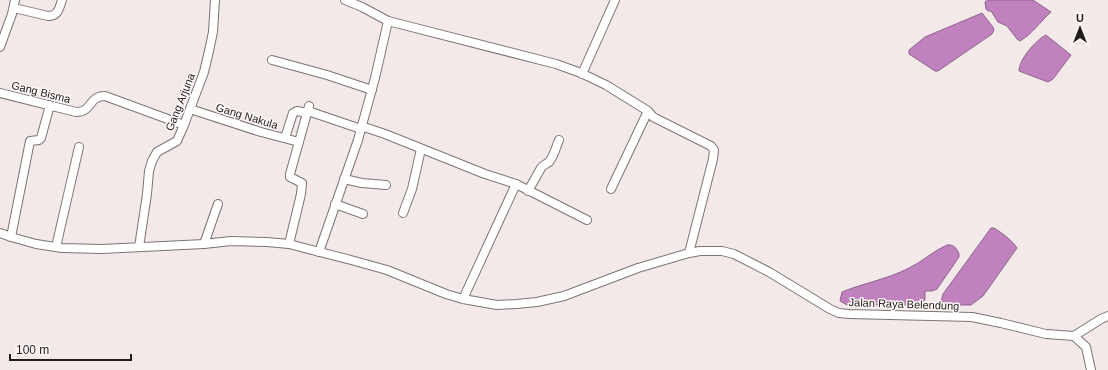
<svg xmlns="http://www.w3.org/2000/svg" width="1108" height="370" viewBox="0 0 1108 370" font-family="Helvetica,sans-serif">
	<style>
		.water { fill: #c082be; stroke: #90638d }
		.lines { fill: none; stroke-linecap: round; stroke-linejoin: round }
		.street-casing { stroke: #7c7473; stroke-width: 10 }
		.street { stroke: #fff; stroke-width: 8 }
		.labels { text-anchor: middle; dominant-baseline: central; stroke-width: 3; stroke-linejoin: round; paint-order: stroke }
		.street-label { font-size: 11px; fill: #201c1c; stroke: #fff7f7 }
	</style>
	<rect width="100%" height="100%" fill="#f3e9e9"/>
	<g class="water">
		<path d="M 988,0 L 1033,0 L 1051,12 C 1041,21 1032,34 1020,41 L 1017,39 L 1007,26 L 998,22 L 991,11 L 988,11 L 986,9 L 985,2 Z"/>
		<path d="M 982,13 L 993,27 L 994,30 L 992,34 L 938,71 L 935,71 L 909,54 L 909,50 L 925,37 Z"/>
		<path d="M 1046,35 L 1071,55 L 1053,79 L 1048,82 L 1019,71 C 1019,59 1036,40 1046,35 Z"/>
		<path d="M 991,228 L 994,228 C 1002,233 1012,240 1017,248 L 983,296 L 971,305 L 944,305 L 941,302 L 943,294 Z"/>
		<path d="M 947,245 C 953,244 957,248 959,254 L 959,257 L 937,289 L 932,291 L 925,291 L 925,300 L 923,302 L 914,305 L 847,305 L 840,301 L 842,292 C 864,283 888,279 909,268 C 922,262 933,251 947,245 Z"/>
	</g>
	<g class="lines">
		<defs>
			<g id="street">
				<path d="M 345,0 L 362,7 L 388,21 L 556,64 L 581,73 L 606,85 L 648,111 L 653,117 L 711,146 L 714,150 L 713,159 L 689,253"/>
				<path d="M 14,8 L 48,16 C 58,16 59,9 62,0"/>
				<path d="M 0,47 L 12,14 L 15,0"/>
				<path d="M 272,60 L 327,75 L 372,90"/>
				<path d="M 582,74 L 615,0"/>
				<path d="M 0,93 L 76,112 C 93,112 88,96 105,96 L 184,125"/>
				<path d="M 190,109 L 261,132 L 299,142"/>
				<path d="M 308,111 L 361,129"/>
				<path d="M 361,126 L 385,134 L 485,174 L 516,184 L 587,220"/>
				<path d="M 285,138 L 293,113 L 297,111 L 307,113"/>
				<path d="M 344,179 L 362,183 L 386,185"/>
				<path d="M 611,189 L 648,111"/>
				<path d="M 528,191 L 541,168 C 543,165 546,164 549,162 C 554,156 556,147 559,140"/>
				<path d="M 335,204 L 363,214"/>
				<path d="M 403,213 L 412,189 L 421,149"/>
				<path d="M 0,233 L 11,237 L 36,244 L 62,248 L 102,249 L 204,244 L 231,241 L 267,242 L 289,244 L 351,260 L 387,270 L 446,294 L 463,299 L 497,305 L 516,304 L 537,302 L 564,296 L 638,268 L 689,253 L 700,251 L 722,251 L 734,254 L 769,272 L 830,309 L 839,313 L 849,314 L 972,317 L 1001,323 L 1046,334 L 1074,336 L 1101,319 L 1108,316"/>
				<path d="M 11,237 L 30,141 L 39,140 L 41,138 L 50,105"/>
				<path d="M 204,244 L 218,204"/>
				<path d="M 289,244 L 301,194 L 302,183 L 290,177 L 290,174 L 309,106"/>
				<path d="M 56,247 L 79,147"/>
				<path d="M 139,247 L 147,194 L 149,171 L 152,161 L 157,152 L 177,141 L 184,125 L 204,72 L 209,51 L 213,32 L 215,0"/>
				<path d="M 319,252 L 358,140 L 375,78 L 388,21"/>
				<path d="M 463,299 L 516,184"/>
				<path d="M 1074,336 L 1086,347 L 1091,370"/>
			</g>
		</defs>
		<use href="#street" class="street-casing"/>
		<use href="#street" class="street"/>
	</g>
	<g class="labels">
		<g class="street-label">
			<text transform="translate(41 92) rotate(14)">Gang Bisma</text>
			<text transform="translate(180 102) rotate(-68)">Gang Arjuna</text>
			<text transform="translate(247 116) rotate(17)">Gang Nakula</text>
			<text transform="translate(904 304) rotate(2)">Jalan Raya Belendung</text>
		</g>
	</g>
	<g transform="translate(1080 28)" stroke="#fff7f7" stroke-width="3" paint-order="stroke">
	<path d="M0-3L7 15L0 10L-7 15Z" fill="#201c1c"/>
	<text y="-6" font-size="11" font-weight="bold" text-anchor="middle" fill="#201c1c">U</text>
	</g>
	<path d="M10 354v6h121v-6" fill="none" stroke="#201c1c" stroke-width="2"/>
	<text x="16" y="354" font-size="12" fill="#201c1c" stroke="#fff7f7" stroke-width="3" paint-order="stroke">100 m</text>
</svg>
